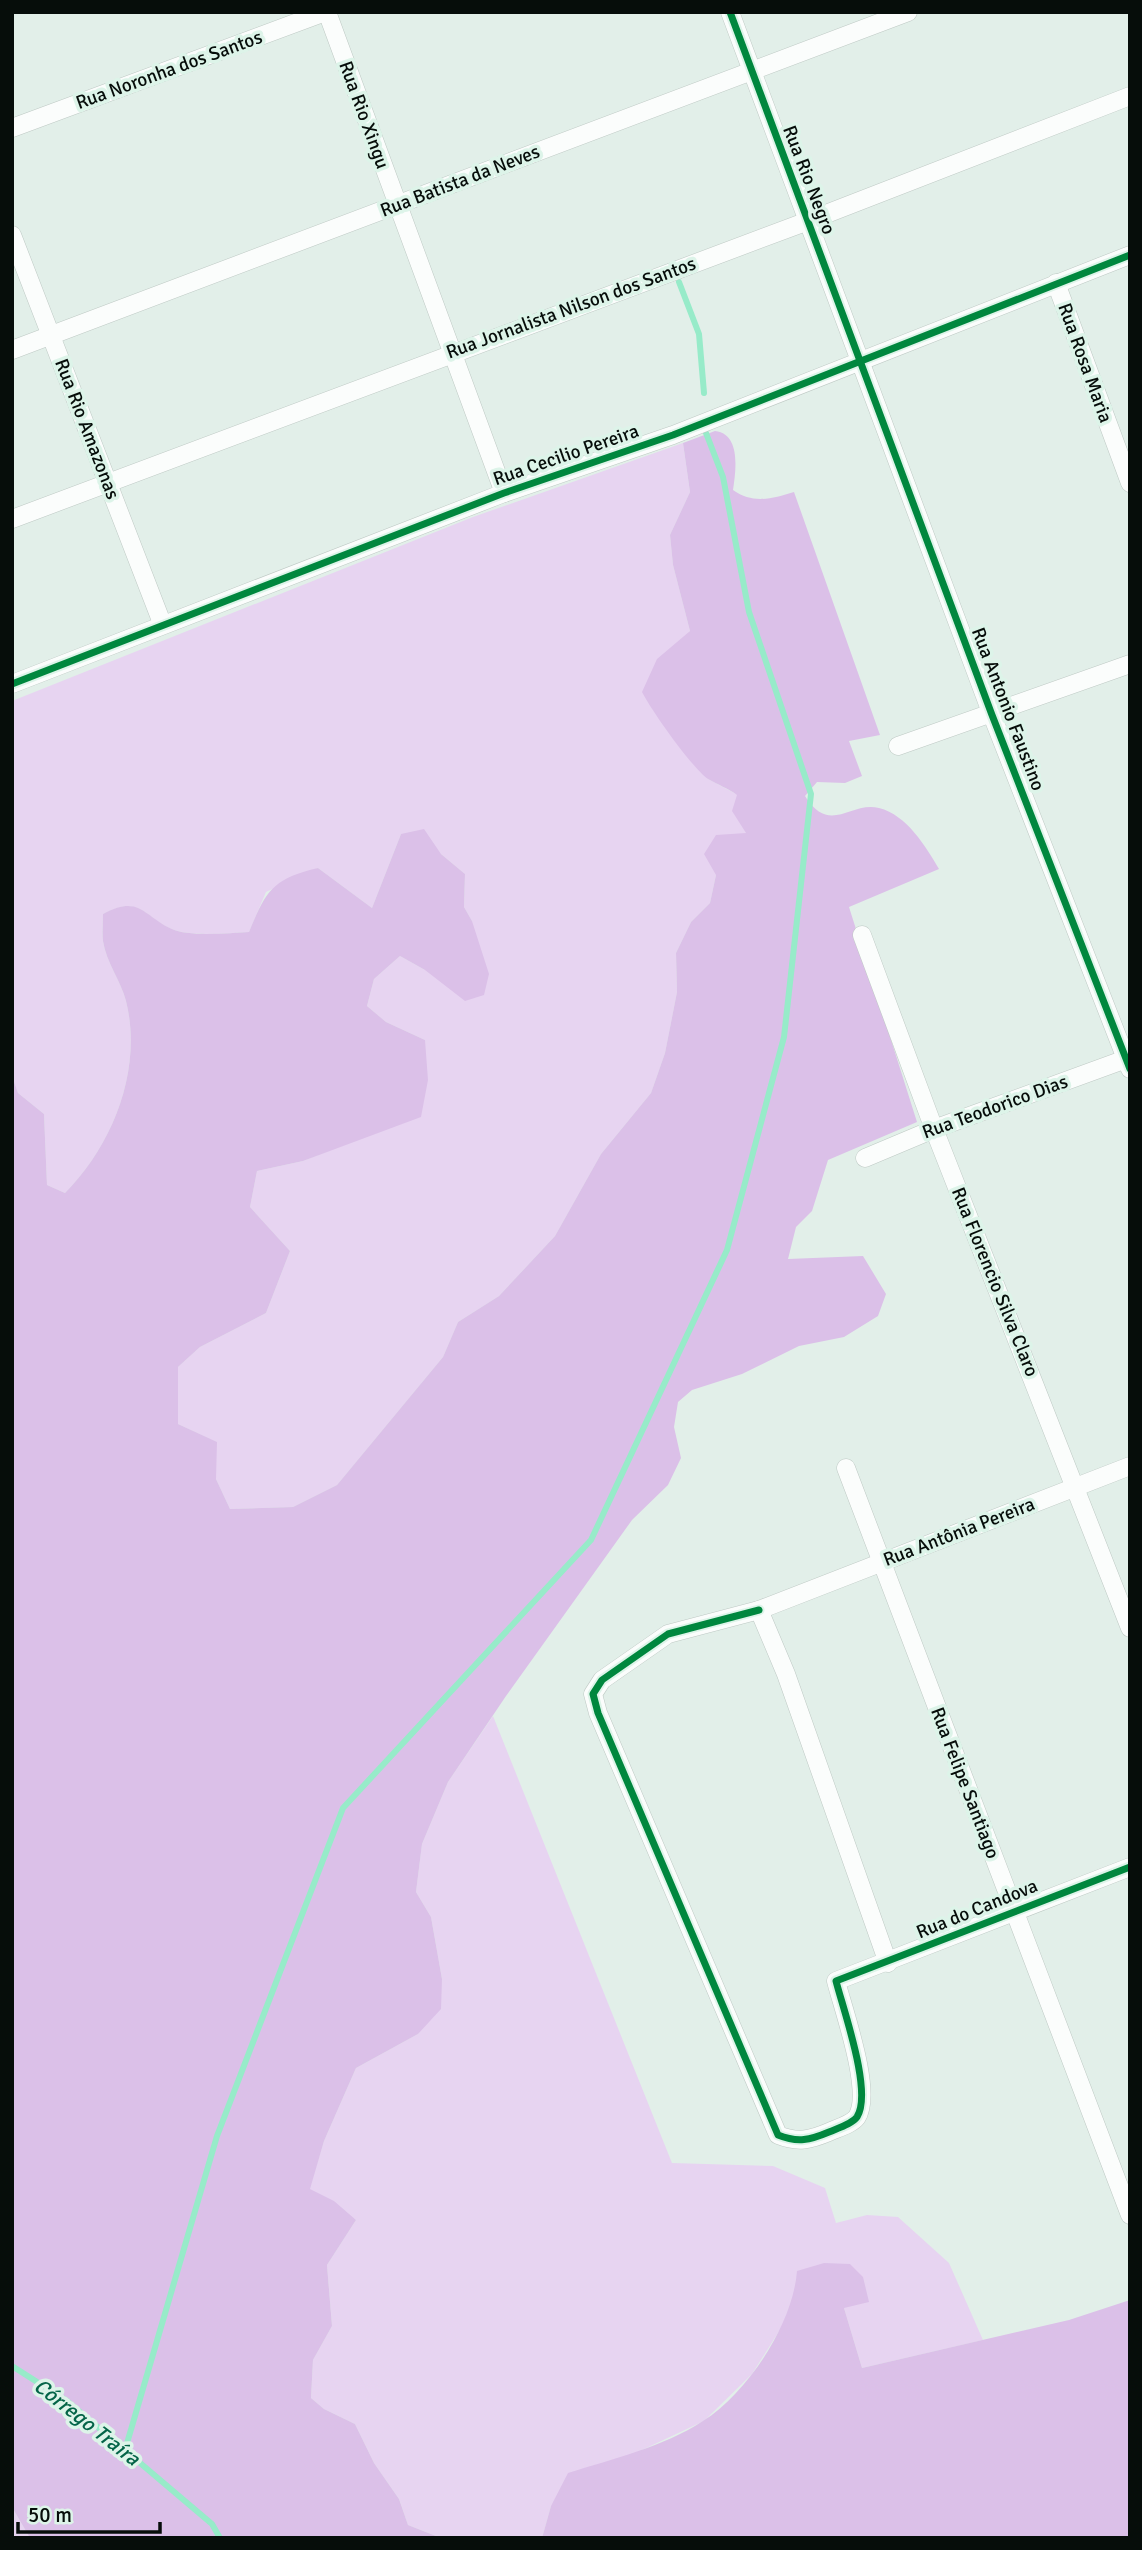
<svg xmlns="http://www.w3.org/2000/svg" width="1142" height="2550" viewBox="0 0 1142 2550" font-family="Signika,sans-serif">
	<style>
		.green { fill: #e7d4f1 }
		.forest { fill: #dbc0e8 }
		.lines { fill: none; stroke-linecap: round; stroke-linejoin: round }
		.stream { stroke: #97ebc9; stroke-width: 6 }
		.street-casing { stroke: #bec9c4; stroke-width: 19 }
		.street { stroke: #fbfdfc; stroke-width: 18 }
		.cycleway-casing { stroke: #ddf4e9; stroke-width: 11 }
		.cycleway { stroke: #00873e; stroke-width: 7 }
		.labels { text-anchor: middle; dominant-baseline: central; stroke-width: 7; stroke-linejoin: round; paint-order: stroke }
		.street-label { font-size: 19px; fill: #060d0a; stroke: #ddf4e9 }
		.water-label { font-size: 21px; font-style: italic; fill: #046448; stroke: #ddf4e9 }
	</style>
	<rect width="100%" height="100%" fill="#e2efe9"/>
	<g class="green">
		<path d="M 683,443 L 690,492 L 670,535 L 673,565 L 690,631 L 681,641 L 678,742 L 708,779 L 738,795 L 746,833 L 716,875 L 710,903 L 691,922 L 676,953 L 677,992 L 665,1053 L 651,1093 L 601,1154 L 555,1236 L 499,1296 L 458,1322 L 443,1357 L 337,1485 L 293,1507 L 230,1509 L 216,1479 L 216,1442 L 178,1424 L 178,1367 L 200,1347 L 266,1313 L 290,1251 L 250,1207 L 257,1171 L 303,1161 L 348,1143 L 425,1040 L 386,1022 L 367,1006 L 374,979 L 400,956 L 425,970 L 472,921 L 464,907 L 465,874 L 441,854 L 401,834 L 372,908 L 318,868 L 266,892 L 249,932 C 230,933 189,937 172,929 C 143,917 141,894 103,914 C 103,923 102,933 103,941 C 106,962 121,981 126,1001 C 143,1069 113,1145 65,1193 L 47,1185 L 44,1114 L 18,1093 L 12,1076 L 12,701 L 473,517 Z"/>
		<path d="M 493,1716 L 672,2163 L 773,2166 L 825,2188 L 836,2223 L 867,2215 L 898,2217 L 949,2263 L 983,2340 L 862,2368 L 844,2308 L 795,2295 L 783,2325 L 752,2374 L 704,2421 L 642,2450 L 551,2506 L 542,2538 L 441,2538 L 408,2525 L 399,2499 L 374,2463 L 355,2424 L 324,2409 L 311,2398 L 313,2360 L 332,2326 L 327,2265 L 356,2220 L 309,2189 L 324,2141 L 356,2068 L 418,2034 L 442,1979 L 431,1917 L 416,1892 L 422,1844 L 448,1782 Z"/>
		<path d="M 12,2507 L 30,2538 L 12,2538 Z"/>
	</g>
	<g class="forest">
		<path d="M 715,431 C 741,434 736,470 733,490 C 753,504 771,499 794,492 L 880,735 L 849,741 L 862,776 L 845,783 L 817,782 L 805,796 C 830,836 850,801 879,808 C 907,815 926,847 939,869 L 849,907 L 917,1122 L 828,1160 L 812,1211 L 796,1227 L 788,1259 L 863,1256 L 886,1294 L 878,1316 L 844,1337 L 799,1346 L 742,1374 L 692,1390 L 678,1402 L 674,1427 L 681,1458 L 668,1485 L 632,1520 L 506,1696 L 448,1782 L 422,1844 L 416,1892 L 431,1917 L 442,1979 L 441,2009 L 418,2034 L 356,2068 L 324,2141 L 310,2189 L 334,2201 L 356,2220 L 327,2265 L 332,2326 L 313,2360 L 311,2398 L 324,2409 L 355,2424 L 374,2463 L 399,2499 L 408,2525 L 441,2538 L 30,2538 L 12,2507 L 12,1076 L 18,1093 L 44,1114 L 47,1185 L 65,1193 C 113,1145 143,1069 126,1001 C 121,981 106,962 103,941 C 102,933 103,923 103,914 C 140,894 143,916 172,929 C 188,937 230,933 249,932 C 266,891 272,879 318,868 L 372,908 L 401,834 L 424,829 L 441,854 L 465,874 L 464,907 L 472,921 L 489,974 L 484,995 L 465,1001 L 425,970 L 400,956 L 374,979 L 367,1006 L 386,1022 L 425,1040 L 428,1080 L 421,1117 L 303,1161 L 257,1171 L 250,1207 L 290,1251 L 266,1313 L 200,1347 L 178,1367 L 178,1424 L 217,1442 L 216,1479 L 230,1509 L 293,1507 L 337,1485 L 443,1357 L 458,1322 L 499,1296 L 555,1236 L 601,1154 L 651,1093 L 665,1053 L 677,992 L 676,953 L 691,922 L 710,903 L 716,875 L 704,854 L 716,835 L 746,833 L 732,811 L 737,795 C 728,788 718,785 708,779 C 692,768 651,710 642,692 L 657,659 L 690,631 L 673,565 L 670,535 L 690,492 L 683,443 Z"/>
		<path d="M 824,2263 L 850,2264 L 863,2277 L 869,2302 L 844,2308 L 862,2368 L 1069,2320 L 1130,2300 L 1130,2538 L 542,2538 L 551,2506 L 568,2473 C 612,2459 663,2447 703,2421 C 748,2392 793,2324 797,2271 Z"/>
	</g>
	<g class="lines">
		<g class="stream">
			<path d="M 679,282 L 699,334 L 704,393"/>
			<path d="M 12,2366 L 67,2401 L 212,2524 L 220,2538"/>
			<path d="M 125,2450 L 217,2136 L 343,1808 L 591,1540 L 727,1250 L 784,1037 L 811,794 L 749,612 L 723,477 L 706,433"/>
		</g>
		<defs>
			<g id="street">
				<path d="M 327,12 L 504,493"/>
				<path d="M 730,12 L 992,715 L 1130,1069"/>
				<path d="M 12,128 L 325,12"/>
				<path d="M 12,235 L 162,623"/>
				<path d="M 1056,283 L 1130,483"/>
				<path d="M 12,350 L 908,12"/>
				<path d="M 12,519 L 808,221 L 1130,96"/>
				<path d="M 12,684 L 504,493 L 673,435 L 1130,255"/>
				<path d="M 898,746 L 1130,664"/>
				<path d="M 862,935 L 934,1129 L 1130,1628"/>
				<path d="M 865,1158 L 934,1129 L 1126,1059"/>
				<path d="M 846,1468 L 1130,2215"/>
				<path d="M 759,1610 L 668,1634 L 602,1680 L 593,1694 L 598,1713 L 778,2135 C 798,2143 810,2140 829,2132 C 838,2128 852,2124 857,2117 C 873,2092 843,2009 836,1981 L 1130,1867"/>
				<path d="M 888,1963 L 786,1674 L 759,1610 L 1130,1466"/>
			</g>
		</defs>
		<use href="#street" class="street-casing"/>
		<use href="#street" class="street"/>
		<defs>
			<g id="cycleway">
				<path d="M 730,12 L 992,715 L 1130,1069"/>
				<path d="M 12,684 L 504,493 L 673,435 L 1130,255"/>
				<path d="M 759,1610 L 668,1634 L 602,1680 L 593,1694 L 598,1713 L 778,2135 C 798,2143 810,2140 829,2132 C 838,2128 852,2124 857,2117 C 873,2092 843,2009 836,1981 L 1130,1867"/>
			</g>
		</defs>
		<use href="#cycleway" class="cycleway-casing"/>
		<use href="#cycleway" class="cycleway"/>
	</g>
	<g class="labels">
		<g class="street-label">
			<text transform="translate(169 70) rotate(-20)">Rua Noronha dos Santos</text>
			<text transform="translate(364 115) rotate(70)">Rua Rio Xingu</text>
			<text transform="translate(809 180) rotate(69)">Rua Rio Negro</text>
			<text transform="translate(460 181) rotate(-21)">Rua Batista da Neves</text>
			<text transform="translate(571 308) rotate(-20)">Rua Jornalista Nilson dos Santos</text>
			<text transform="translate(1085 363) rotate(70)">Rua Rosa Maria</text>
			<text transform="translate(87 429) rotate(69)">Rua Rio Amazonas</text>
			<text transform="translate(566 455) rotate(-19)">Rua Cecilio Pereira</text>
			<text transform="translate(1008 709) rotate(69)">Rua Antonio Faustino</text>
			<text transform="translate(995 1107) rotate(-20)">Rua Teodorico Dias</text>
			<text transform="translate(995 1282) rotate(68)">Rua Florencio Silva Claro</text>
			<text transform="translate(959 1532) rotate(-21)">Rua Antônia Pereira</text>
			<text transform="translate(965 1783) rotate(69)">Rua Felipe Santiago</text>
			<text transform="translate(977 1909) rotate(-22)">Rua do Candova</text>
		</g>
		<g class="water-label">
			<text transform="translate(87 2422) rotate(38)">Córrego Traíra</text>
		</g>
	</g>
	<rect width="1142" height="2550" fill="none" stroke="#060d0a" stroke-width="28"/>
	<path d="M18 2522v10h142v-10" fill="none" stroke="#060d0a" stroke-width="3.5"/>
	<text x="28" y="2522" font-size="21" fill="#060d0a" stroke="#ddf4e9" stroke-width="5" paint-order="stroke">50 m</text>
</svg>
